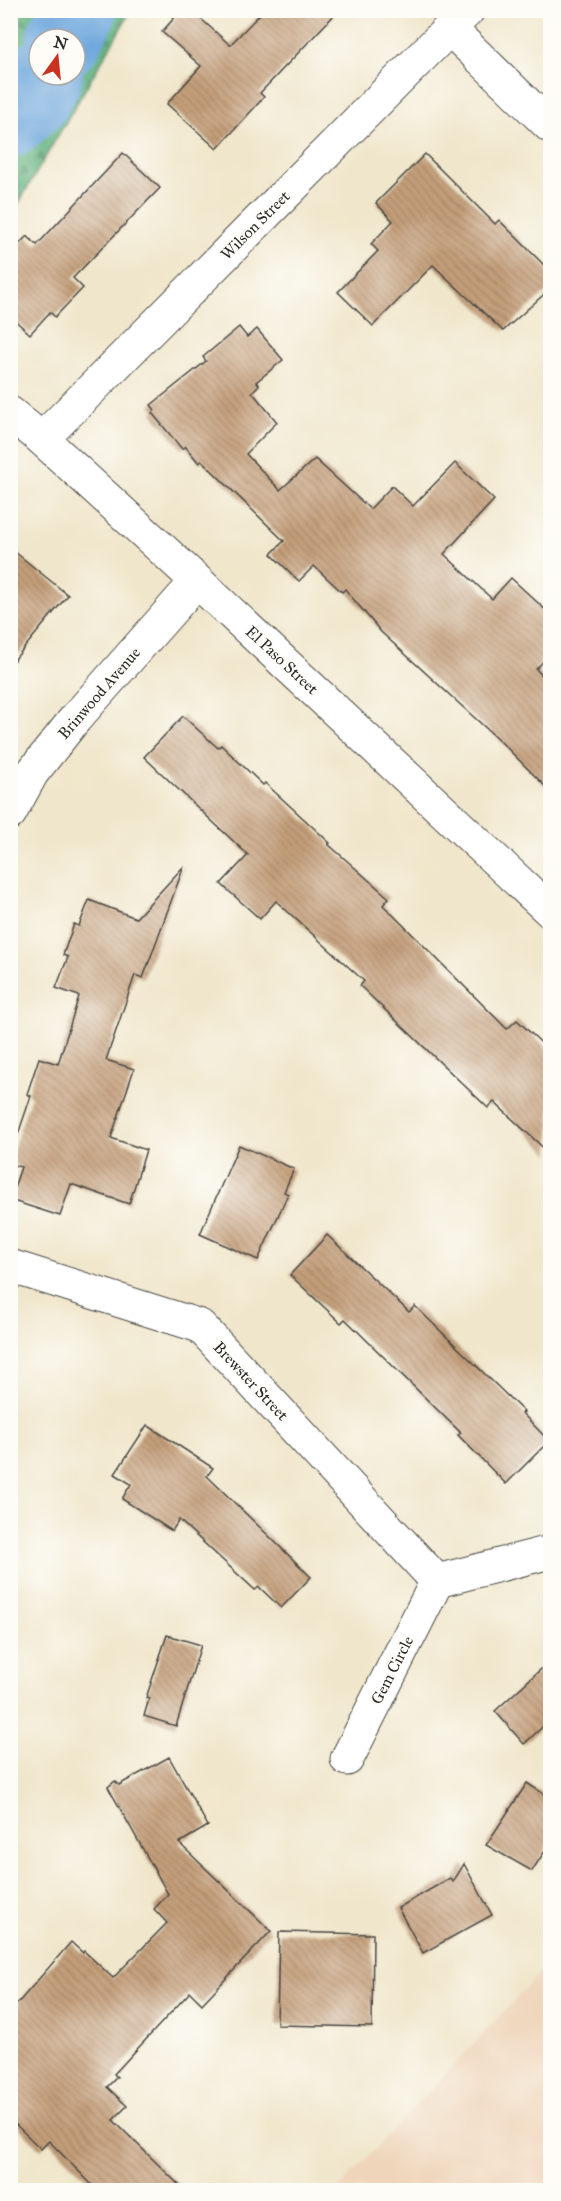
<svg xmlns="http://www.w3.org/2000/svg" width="561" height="2201" viewBox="0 0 561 2201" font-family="'IM FELL Great Primer',serif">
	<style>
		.built { fill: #efd6bb }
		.forest { fill: url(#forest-firs); stroke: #466e54; stroke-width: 1.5; fill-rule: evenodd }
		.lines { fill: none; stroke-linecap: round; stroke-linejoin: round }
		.river { stroke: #6ea7dd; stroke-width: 76 }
		.building { fill: url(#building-back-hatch) }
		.minor-casing { stroke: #494743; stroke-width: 35 }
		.minor { stroke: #fff; stroke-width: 33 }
		.labels { text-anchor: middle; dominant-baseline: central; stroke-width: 4.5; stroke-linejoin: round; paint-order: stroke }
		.street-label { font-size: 16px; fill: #2b2b2b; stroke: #fdfcf7 }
	</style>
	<defs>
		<pattern id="forest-firs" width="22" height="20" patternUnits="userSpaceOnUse" patternTransform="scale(1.5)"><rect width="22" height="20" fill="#60b17d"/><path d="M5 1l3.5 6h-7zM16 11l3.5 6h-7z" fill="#4f9067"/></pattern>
		<pattern id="building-back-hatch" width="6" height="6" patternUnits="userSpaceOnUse" patternTransform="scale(1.5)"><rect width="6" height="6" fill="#c59f7a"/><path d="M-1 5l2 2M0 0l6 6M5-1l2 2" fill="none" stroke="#a08264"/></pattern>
	</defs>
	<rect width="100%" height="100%" fill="#fdfcf7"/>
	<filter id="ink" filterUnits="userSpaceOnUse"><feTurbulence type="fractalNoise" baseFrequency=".0167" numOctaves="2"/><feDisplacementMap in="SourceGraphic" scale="12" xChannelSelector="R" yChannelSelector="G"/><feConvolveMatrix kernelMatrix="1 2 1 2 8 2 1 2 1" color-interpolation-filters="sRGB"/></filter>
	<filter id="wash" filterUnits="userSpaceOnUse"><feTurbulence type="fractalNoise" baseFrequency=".008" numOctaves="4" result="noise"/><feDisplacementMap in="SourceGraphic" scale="24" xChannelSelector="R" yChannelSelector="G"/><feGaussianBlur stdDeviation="1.35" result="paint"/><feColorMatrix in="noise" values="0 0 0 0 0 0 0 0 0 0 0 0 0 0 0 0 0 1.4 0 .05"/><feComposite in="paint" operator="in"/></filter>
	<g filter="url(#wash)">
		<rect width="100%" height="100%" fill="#f0e6cb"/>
		<path class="built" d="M 550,1962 L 550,2190 L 337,2190 Z"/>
		<path class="forest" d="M 11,10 L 131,11 L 11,216 L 10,11 ZM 39,39 L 75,39 L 75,75 L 39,75 Z"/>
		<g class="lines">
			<g class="river">
				<path d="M 64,39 L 79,10"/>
				<path d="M 10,119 L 33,98 L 45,75"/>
			</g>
		</g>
		<g id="blocks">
			<g class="building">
				<path d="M 181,10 L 191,10 L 230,45 L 264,10 L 339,10 L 260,93 L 264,97 L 217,149 L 167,104 L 201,66 L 162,32 Z"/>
				<path d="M 123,153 L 160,188 L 73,278 L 83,288 L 55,317 L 50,312 L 30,334 L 10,316 L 10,253 L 27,236 L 37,245 Z"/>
				<path d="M 425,154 L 495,224 L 499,220 L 550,271 L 550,289 L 503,331 L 433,265 L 373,326 L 338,292 L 378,251 L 371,244 L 393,221 L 376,203 Z"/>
				<path d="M 239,327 L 247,337 L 257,329 L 283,360 L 256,382 L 259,385 L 252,392 L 277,422 L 246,454 L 280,490 L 315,459 L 370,509 L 392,486 L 413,506 L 455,463 L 494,500 L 444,554 L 492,599 L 511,578 L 550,614 L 550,654 L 536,669 L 550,684 L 550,791 L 500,741 L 381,632 L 345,589 L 342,592 L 314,566 L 299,581 L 271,554 L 284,541 L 202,461 L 199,463 L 185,446 L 182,449 L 152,413 L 155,410 L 151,405 L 206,361 L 203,357 Z"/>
				<path d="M 10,548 L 68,595 L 10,665 Z"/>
				<path d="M 183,716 L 218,748 L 221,745 L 263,785 L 265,783 L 330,843 L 328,844 L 389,898 L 383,905 L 507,1029 L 517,1020 L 550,1051 L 550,1154 L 494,1102 L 488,1108 L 360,986 L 364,981 L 276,901 L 260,919 L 221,884 L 248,855 L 144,757 Z"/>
				<path d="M 184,866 L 143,978 L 135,975 L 106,1060 L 134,1069 L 111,1138 L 146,1150 L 129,1204 L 71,1184 L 60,1216 L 10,1200 L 21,1167 L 10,1164 L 10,1158 L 31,1096 L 27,1094 L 39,1058 L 58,1064 L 79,996 L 56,988 L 68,957 L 63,955 L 74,924 L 79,926 L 89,900 L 136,918 Z"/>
				<path d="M 239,1145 L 294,1169 L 284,1192 L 288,1194 L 258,1260 L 200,1234 Z"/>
				<path d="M 327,1235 L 409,1312 L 415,1306 L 524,1412 L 522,1413 L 549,1441 L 506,1484 L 458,1435 L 461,1433 L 345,1319 L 341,1323 L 290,1275 Z"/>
				<path d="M 147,1425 L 213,1468 L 207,1476 L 311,1577 L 281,1608 L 259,1587 L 255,1590 L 179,1520 L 172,1531 L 122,1499 L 131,1484 L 115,1474 Z"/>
				<path d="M 167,1635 L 201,1645 L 176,1726 L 144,1716 L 149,1699 L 146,1698 Z"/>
				<path d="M 550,1661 L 550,1720 L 524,1744 L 495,1711 Z"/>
				<path d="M 169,1757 L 208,1826 L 179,1843 L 271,1931 L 202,2004 L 190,1992 L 114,2074 L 117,2077 L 107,2087 L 127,2106 L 113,2120 L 184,2190 L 97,2190 L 49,2141 L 41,2149 L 10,2119 L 10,2012 L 71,1942 L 83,1953 L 84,1951 L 113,1978 L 167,1923 L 154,1909 L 168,1894 L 108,1787 L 115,1781 L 119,1785 Z"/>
				<path d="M 527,1783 L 550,1798 L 550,1843 L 532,1871 L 486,1845 Z"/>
				<path d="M 464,1864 L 492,1915 L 423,1953 L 398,1908 L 450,1878 L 453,1882 Z"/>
				<path d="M 279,1932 L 373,1934 L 372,2027 L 277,2025 Z"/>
			</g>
		</g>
	</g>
	<g filter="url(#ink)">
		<use href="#blocks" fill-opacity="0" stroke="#494743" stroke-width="1.5"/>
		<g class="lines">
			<defs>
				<g id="minor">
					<path d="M 450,29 L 550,126"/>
					<path d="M 10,413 L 42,439 L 197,581 L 550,911"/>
					<path d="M 42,439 L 468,10"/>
					<path d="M 10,813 L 32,773 L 75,719 L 197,581"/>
					<path d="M 10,1266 L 200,1326 L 437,1581"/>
					<path d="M 437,1581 L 550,1552"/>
					<path d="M 347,1759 L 437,1581"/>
				</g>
			</defs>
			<use href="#minor" class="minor-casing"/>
			<use href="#minor" class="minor"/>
		</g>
	</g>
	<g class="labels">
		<g class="street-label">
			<text transform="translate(255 225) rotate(-45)">Wilson Street</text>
			<text transform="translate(282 660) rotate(43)">El Paso Street</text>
			<text transform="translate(99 693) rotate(-49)">Brinwood Avenue</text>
			<text transform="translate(251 1381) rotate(47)">Brewster Street</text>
			<text transform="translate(392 1670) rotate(-63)">Gem Circle</text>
		</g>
	</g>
	<rect width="561" height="2201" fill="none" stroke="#fdfcf7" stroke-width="36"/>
	<g transform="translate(57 57) rotate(15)"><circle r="28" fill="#fdfcf7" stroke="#a9a8a5" stroke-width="1.5"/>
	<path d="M0-4.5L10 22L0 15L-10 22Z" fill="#c8321e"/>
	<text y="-9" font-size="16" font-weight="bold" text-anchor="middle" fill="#2b2b2b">N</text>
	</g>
</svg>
